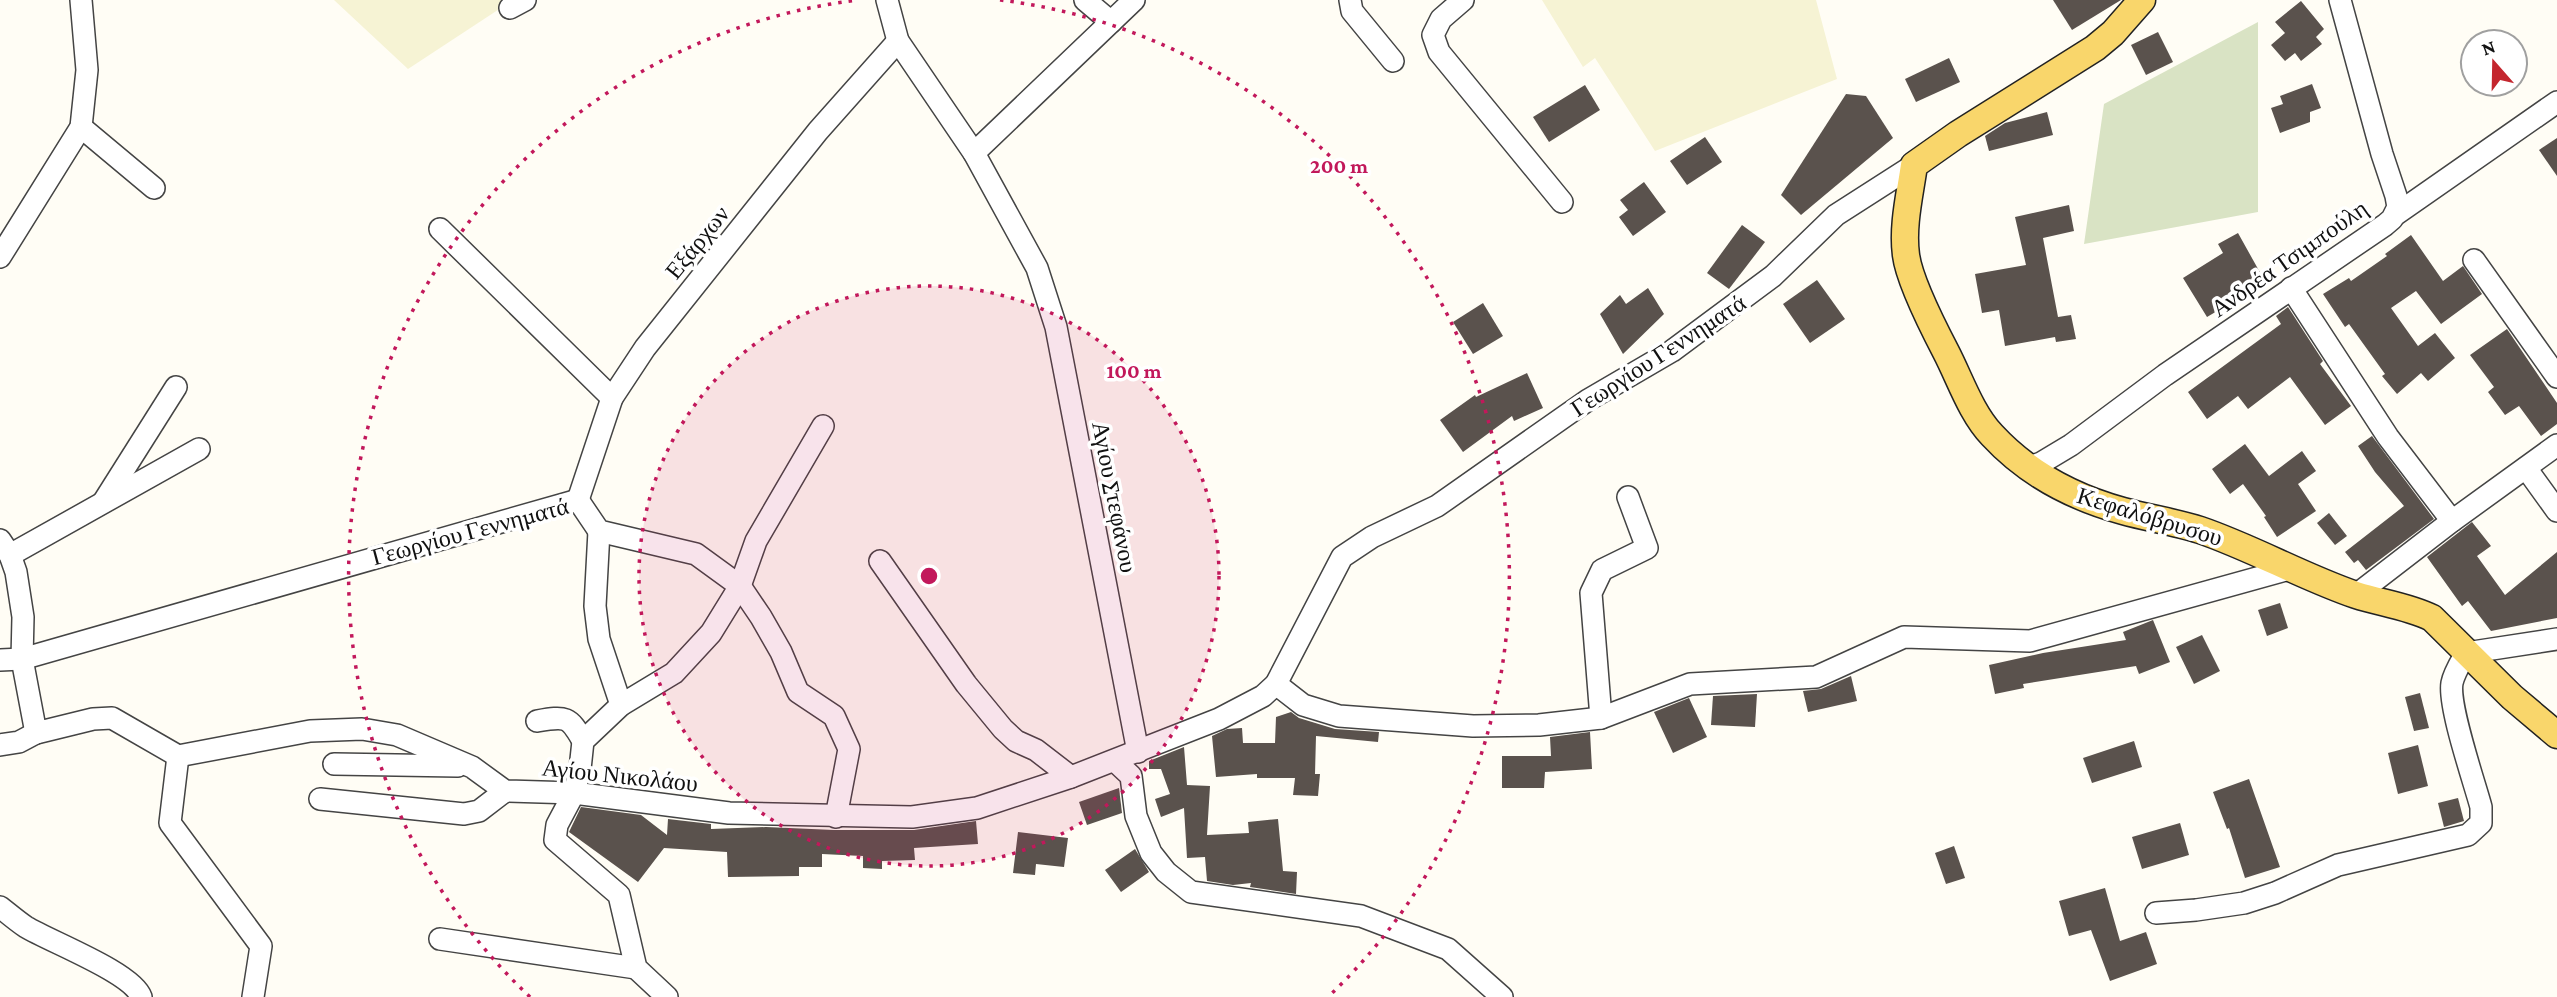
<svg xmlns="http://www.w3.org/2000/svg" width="2557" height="997" viewBox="0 0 2557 997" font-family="'Crimson Pro',serif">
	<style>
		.farmland { fill: #f6f3d4 }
		.cemetery { fill: #d9e3c4 }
		.building { fill: #5a524d }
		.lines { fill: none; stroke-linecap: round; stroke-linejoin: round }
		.minor-casing { stroke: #444; stroke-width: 24 }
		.major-casing { stroke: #222; stroke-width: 29 }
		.minor { stroke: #fff; stroke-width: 21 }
		.major { stroke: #f9d66b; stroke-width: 26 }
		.ring { fill: none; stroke: #c2185b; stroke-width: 3.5; stroke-dasharray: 3.5 7 }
		.labels { text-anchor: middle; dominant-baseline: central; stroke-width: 7; stroke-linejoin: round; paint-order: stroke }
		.street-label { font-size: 24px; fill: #111; stroke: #fff }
		.centre { fill: #c2185b; stroke: #fff; stroke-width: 3.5 }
		.ring-label { font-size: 21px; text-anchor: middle; font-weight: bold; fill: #c2185b; stroke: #fff; stroke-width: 7; stroke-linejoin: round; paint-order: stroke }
	</style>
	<rect width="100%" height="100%" fill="#fffdf5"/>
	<g class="farmland">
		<path d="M 334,0 L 513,0 L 408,69 Z"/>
		<path d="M 1542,0 L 1816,0 L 1837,79 L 1655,151 L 1595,58 L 1583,67 Z"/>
	</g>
	<path class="cemetery" d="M 2258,22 L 2258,212 L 2084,244 L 2104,104 Z"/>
	<g class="building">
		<path d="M 2053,0 L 2121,0 L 2072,30 Z"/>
		<path d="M 2301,1 L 2324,29 L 2316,37 L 2322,44 L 2301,61 L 2295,53 L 2285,61 L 2271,45 L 2285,33 L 2275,22 Z"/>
		<path d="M 2158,32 L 2173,62 L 2146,75 L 2131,45 Z"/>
		<path d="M 1949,58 L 1960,82 L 1916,102 L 1905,79 Z"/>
		<path d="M 2312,84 L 2321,108 L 2310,112 L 2310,122 L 2280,133 L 2271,108 L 2283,104 L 2280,96 Z"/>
		<path d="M 1585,85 L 1600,110 L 1549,142 L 1533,117 Z"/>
		<path d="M 1846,94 L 1866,96 L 1893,138 L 1801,215 L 1781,195 Z"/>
		<path d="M 2047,112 L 2053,135 L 1989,151 L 1985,136 L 2005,123 Z"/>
		<path d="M 1705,137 L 1722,162 L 1687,185 L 1670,161 Z"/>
		<path d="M 2557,138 L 2557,176 L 2539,150 Z"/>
		<path d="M 1644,182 L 1666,212 L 1633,236 L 1619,217 L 1628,210 L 1620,200 Z"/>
		<path d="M 2069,205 L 2074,231 L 2043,238 L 2058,317 L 2071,315 L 2076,339 L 2056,342 L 2055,337 L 2005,346 L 1999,310 L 1982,313 L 1975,274 L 2026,265 L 2015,217 Z"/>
		<path d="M 1742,225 L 1765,242 L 1729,289 L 1707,273 Z"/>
		<path d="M 2238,233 L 2267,285 L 2247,296 L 2246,294 L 2207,317 L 2183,278 L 2223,253 L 2218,244 Z"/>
		<path d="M 2411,235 L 2443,281 L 2463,266 L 2482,294 L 2441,324 L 2416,291 L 2391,308 L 2418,346 L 2435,333 L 2455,358 L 2428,381 L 2421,373 L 2397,394 L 2382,376 L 2385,374 L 2349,324 L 2345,327 L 2323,294 L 2349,278 L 2351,281 L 2387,256 L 2385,254 Z"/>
		<path d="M 1817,280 L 1845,319 L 1810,343 L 1783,304 Z"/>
		<path d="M 1648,288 L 1664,314 L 1623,354 L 1600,314 L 1620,295 L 1626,304 Z"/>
		<path d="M 1483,303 L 1503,336 L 1473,354 L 1453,322 Z"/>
		<path d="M 2288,307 L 2323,361 L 2320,364 L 2351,406 L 2325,425 L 2290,377 L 2248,409 L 2238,396 L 2207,419 L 2188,392 L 2281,324 L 2276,316 Z"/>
		<path d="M 2507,329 L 2557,403 L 2557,424 L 2541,436 L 2519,406 L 2505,415 L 2488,392 L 2494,387 L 2470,355 Z"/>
		<path d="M 1527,373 L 1543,408 L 1514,421 L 1512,416 L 1463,452 L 1440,420 L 1475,395 L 1476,397 Z"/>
		<path d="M 2372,436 L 2434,519 L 2366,570 L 2358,560 L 2354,563 L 2345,552 L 2404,506 L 2375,472 L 2358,446 Z"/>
		<path d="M 2245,444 L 2269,476 L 2302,451 L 2316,471 L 2298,484 L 2316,511 L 2277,537 L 2264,517 L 2266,516 L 2243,484 L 2230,494 L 2212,469 Z"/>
		<path d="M 2329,513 L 2347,536 L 2335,545 L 2317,523 Z"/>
		<path d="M 2472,522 L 2491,546 L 2477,556 L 2505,595 L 2557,552 L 2557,618 L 2491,631 L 2468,601 L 2462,606 L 2427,557 Z"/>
		<path d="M 2280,603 L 2288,628 L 2267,636 L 2258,610 Z"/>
		<path d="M 2153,620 L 2170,662 L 2139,674 L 2136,666 L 2023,684 L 2024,688 L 1995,694 L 1989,665 L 2043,653 L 2126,640 L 2123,632 Z"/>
		<path d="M 2202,635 L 2220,671 L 2194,684 L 2176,647 Z"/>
		<path d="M 1851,676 L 1857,701 L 1808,712 L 1803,691 L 1821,689 Z"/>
		<path d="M 2420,693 L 2429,728 L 2414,731 L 2405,697 Z"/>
		<path d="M 1757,694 L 1755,727 L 1711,725 L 1713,696 Z"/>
		<path d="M 1689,698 L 1707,737 L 1673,753 L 1654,712 Z"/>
		<path d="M 1291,712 L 1299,718 L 1335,729 L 1379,732 L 1378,742 L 1316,736 L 1315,774 L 1320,774 L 1318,796 L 1293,795 L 1295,778 L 1257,778 L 1257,774 L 1216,777 L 1212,736 L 1227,729 L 1242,728 L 1243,743 L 1275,743 L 1276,717 Z"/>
		<path d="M 1590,732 L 1592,769 L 1545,772 L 1544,788 L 1502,788 L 1502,756 L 1551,756 L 1550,737 Z"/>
		<path d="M 2134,741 L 2142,767 L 2092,783 L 2083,758 Z"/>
		<path d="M 2418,745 L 2428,786 L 2398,794 L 2388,753 Z"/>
		<path d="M 1184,747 L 1187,785 L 1210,786 L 1207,835 L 1249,833 L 1248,822 L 1278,819 L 1283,871 L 1297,872 L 1296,894 L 1250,887 L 1251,883 L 1233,885 L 1207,881 L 1205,857 L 1187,858 L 1184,808 L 1161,817 L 1155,799 L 1170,794 L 1161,769 L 1149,769 L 1149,761 Z"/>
		<path d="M 2249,779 L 2280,867 L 2245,878 L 2229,828 L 2227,829 L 2213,792 Z"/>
		<path d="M 1119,788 L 1122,813 L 1087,825 L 1079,802 Z"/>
		<path d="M 2458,798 L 2464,821 L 2444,827 L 2438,803 Z"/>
		<path d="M 581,807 L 641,815 L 667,835 L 668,819 L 711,824 L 711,829 L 766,827 L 834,830 L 914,830 L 976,821 L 978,844 L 914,848 L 915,860 L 882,861 L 882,869 L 863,868 L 863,856 L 822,854 L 822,867 L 799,867 L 799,876 L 728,877 L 727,852 L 664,848 L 638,882 L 569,832 Z"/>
		<path d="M 2180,823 L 2189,855 L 2142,869 L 2132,837 Z"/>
		<path d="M 1018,832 L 1068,838 L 1064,867 L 1036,864 L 1035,875 L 1013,873 Z"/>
		<path d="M 1954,846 L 1965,878 L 1946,884 L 1935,853 Z"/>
		<path d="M 1135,849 L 1149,872 L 1121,892 L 1105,870 Z"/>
		<path d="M 2105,888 L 2120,941 L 2146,932 L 2157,964 L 2110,981 L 2091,930 L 2069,936 L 2059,901 Z"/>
	</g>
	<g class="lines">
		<defs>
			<g id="minor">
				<path d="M 887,0 L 898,41 L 974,153 L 1037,268 L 1056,327 L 1138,752"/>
				<path d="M 1085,0 L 1111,22"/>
				<path d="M 1350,0 L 1352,11 L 1393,61"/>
				<path d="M 1463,0 L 1441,19 L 1433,35 L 1439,52 L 1562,202"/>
				<path d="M 510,8 L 525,0"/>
				<path d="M 81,127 L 154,188"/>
				<path d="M 974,153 L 1134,0"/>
				<path d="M 2395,215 L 2557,102"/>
				<path d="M 440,229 L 612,398"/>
				<path d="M 0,257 L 81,127 L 87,70 L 81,0"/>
				<path d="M 2474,260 L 2557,377"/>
				<path d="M 2291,288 L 2388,437 L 2452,521"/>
				<path d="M 2027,468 L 2041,463 L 2071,445 L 2165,375 L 2385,225 L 2392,219 L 2398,207 L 2396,196 L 2382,154 L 2340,0"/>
				<path d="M 2526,468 L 2557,511"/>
				<path d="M 578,500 L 612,398 L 645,348 L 818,131 L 898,41"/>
				<path d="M 578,500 L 599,531 L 696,554 L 740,586 L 761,617 L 781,652 L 798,692 L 834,716 L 849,749 L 836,817"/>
				<path d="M 104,501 L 176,387"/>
				<path d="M 599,531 L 595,606 L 599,639 L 621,705"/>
				<path d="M 0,540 L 10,555 L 16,572 L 23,617 L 22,659 L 36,733 L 93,719 L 112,718 L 178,756 L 310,731 L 362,729 L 397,735 L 472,767 L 505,791 L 574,793 L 729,813 L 912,817 L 977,808 L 1071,777 L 1219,719 L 1263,696 L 1276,684 L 1342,557 L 1372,537 L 1437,506 L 1588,400 L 1672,351 L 1773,276 L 1836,215 L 1914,165"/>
				<path d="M 10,555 L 199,449"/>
				<path d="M 880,561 L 966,684 L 1003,729 L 1016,741 L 1036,750 L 1071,777"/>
				<path d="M 2356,595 L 2452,521 L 2557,445"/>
				<path d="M 0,660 L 22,659 L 578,500"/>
				<path d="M 1276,684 L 1303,705 L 1339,716 L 1473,726 L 1539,725 L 1601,718 L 1690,684 L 1816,677 L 1904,637 L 2030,641 L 2293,568"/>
				<path d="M 1601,718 L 1591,593 L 1602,570 L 1647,548 L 1628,497"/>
				<path d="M 537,721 C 566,716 569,716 583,741"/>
				<path d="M 0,745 L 19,742 L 36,733"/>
				<path d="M 178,756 L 170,823 L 261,946 L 253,997"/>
				<path d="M 1115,761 L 1131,776 L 1136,816 L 1151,853 L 1166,872 L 1191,892 L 1361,916 L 1448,949 L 1502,997"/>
				<path d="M 334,764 L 458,766"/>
				<path d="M 320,799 L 464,814 L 479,811 L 505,791"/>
				<path d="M 0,907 C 9,914 17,921 26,927 C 51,942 133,973 141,997"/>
				<path d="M 2156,913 L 2196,910 L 2244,903 L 2275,893 L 2338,865 L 2468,835 L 2481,823 L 2481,807 C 2474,781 2448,706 2452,683 C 2454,673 2461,662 2466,653 L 2557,639"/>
				<path d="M 440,939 L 636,968"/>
				<path d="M 667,997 L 636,968 L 619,895 L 555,840 L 557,825 L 574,793 L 580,769 L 583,741 L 621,705 L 674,673 L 711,633 L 740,586 L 756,541 L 823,426"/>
			</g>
			<path id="major" d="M 2142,0 L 2113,33 L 2095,48 L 1958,134 L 1914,165 C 1910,194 1902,226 1906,255 C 1909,279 1934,329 1946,352 C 1960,379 1971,413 1992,435 C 2028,474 2072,497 2123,511 C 2148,518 2175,522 2200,530 C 2253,548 2303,577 2356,595 C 2381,603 2408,606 2432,618 L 2512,697 L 2557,735"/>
		</defs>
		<use href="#minor" class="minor-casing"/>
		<use href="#major" class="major-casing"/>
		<use href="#minor" class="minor"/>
		<use href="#major" class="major"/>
	</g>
	<circle cx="929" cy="576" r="290" fill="#c2185b" fill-opacity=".12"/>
	<g class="ring">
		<circle cx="929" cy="576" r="290"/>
		<path d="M530 997A580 580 0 0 1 858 0M1000 0A580 580 0 0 1 1328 997"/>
	</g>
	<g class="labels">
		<g class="street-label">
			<text transform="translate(697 242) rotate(-51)">Εξάρχων</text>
			<text transform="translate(2289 258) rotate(-35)">Ανδρέα Τσιμπούλη</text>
			<text transform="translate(1658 355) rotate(-33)">Γεωργίου Γεννηματά</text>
			<text transform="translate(1115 497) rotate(79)">Αγίου Στεφάνου</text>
			<text transform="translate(2150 516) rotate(17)">Κεφαλόβρυσου</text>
			<text transform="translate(470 531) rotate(-15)">Γεωργίου Γεννηματά</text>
			<text transform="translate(620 775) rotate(6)">Αγίου Νικολάου</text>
		</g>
	</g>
	<circle cx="929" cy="576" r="10" class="centre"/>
	<g class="ring-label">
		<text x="1339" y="173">200 m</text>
		<text x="1134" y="378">100 m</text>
	</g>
	<g transform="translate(2494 63) rotate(340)"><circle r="33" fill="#ffffff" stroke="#a0a0a0" stroke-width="2"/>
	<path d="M0-5L12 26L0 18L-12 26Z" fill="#c4262e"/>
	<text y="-10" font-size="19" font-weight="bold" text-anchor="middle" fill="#111111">N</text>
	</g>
</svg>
